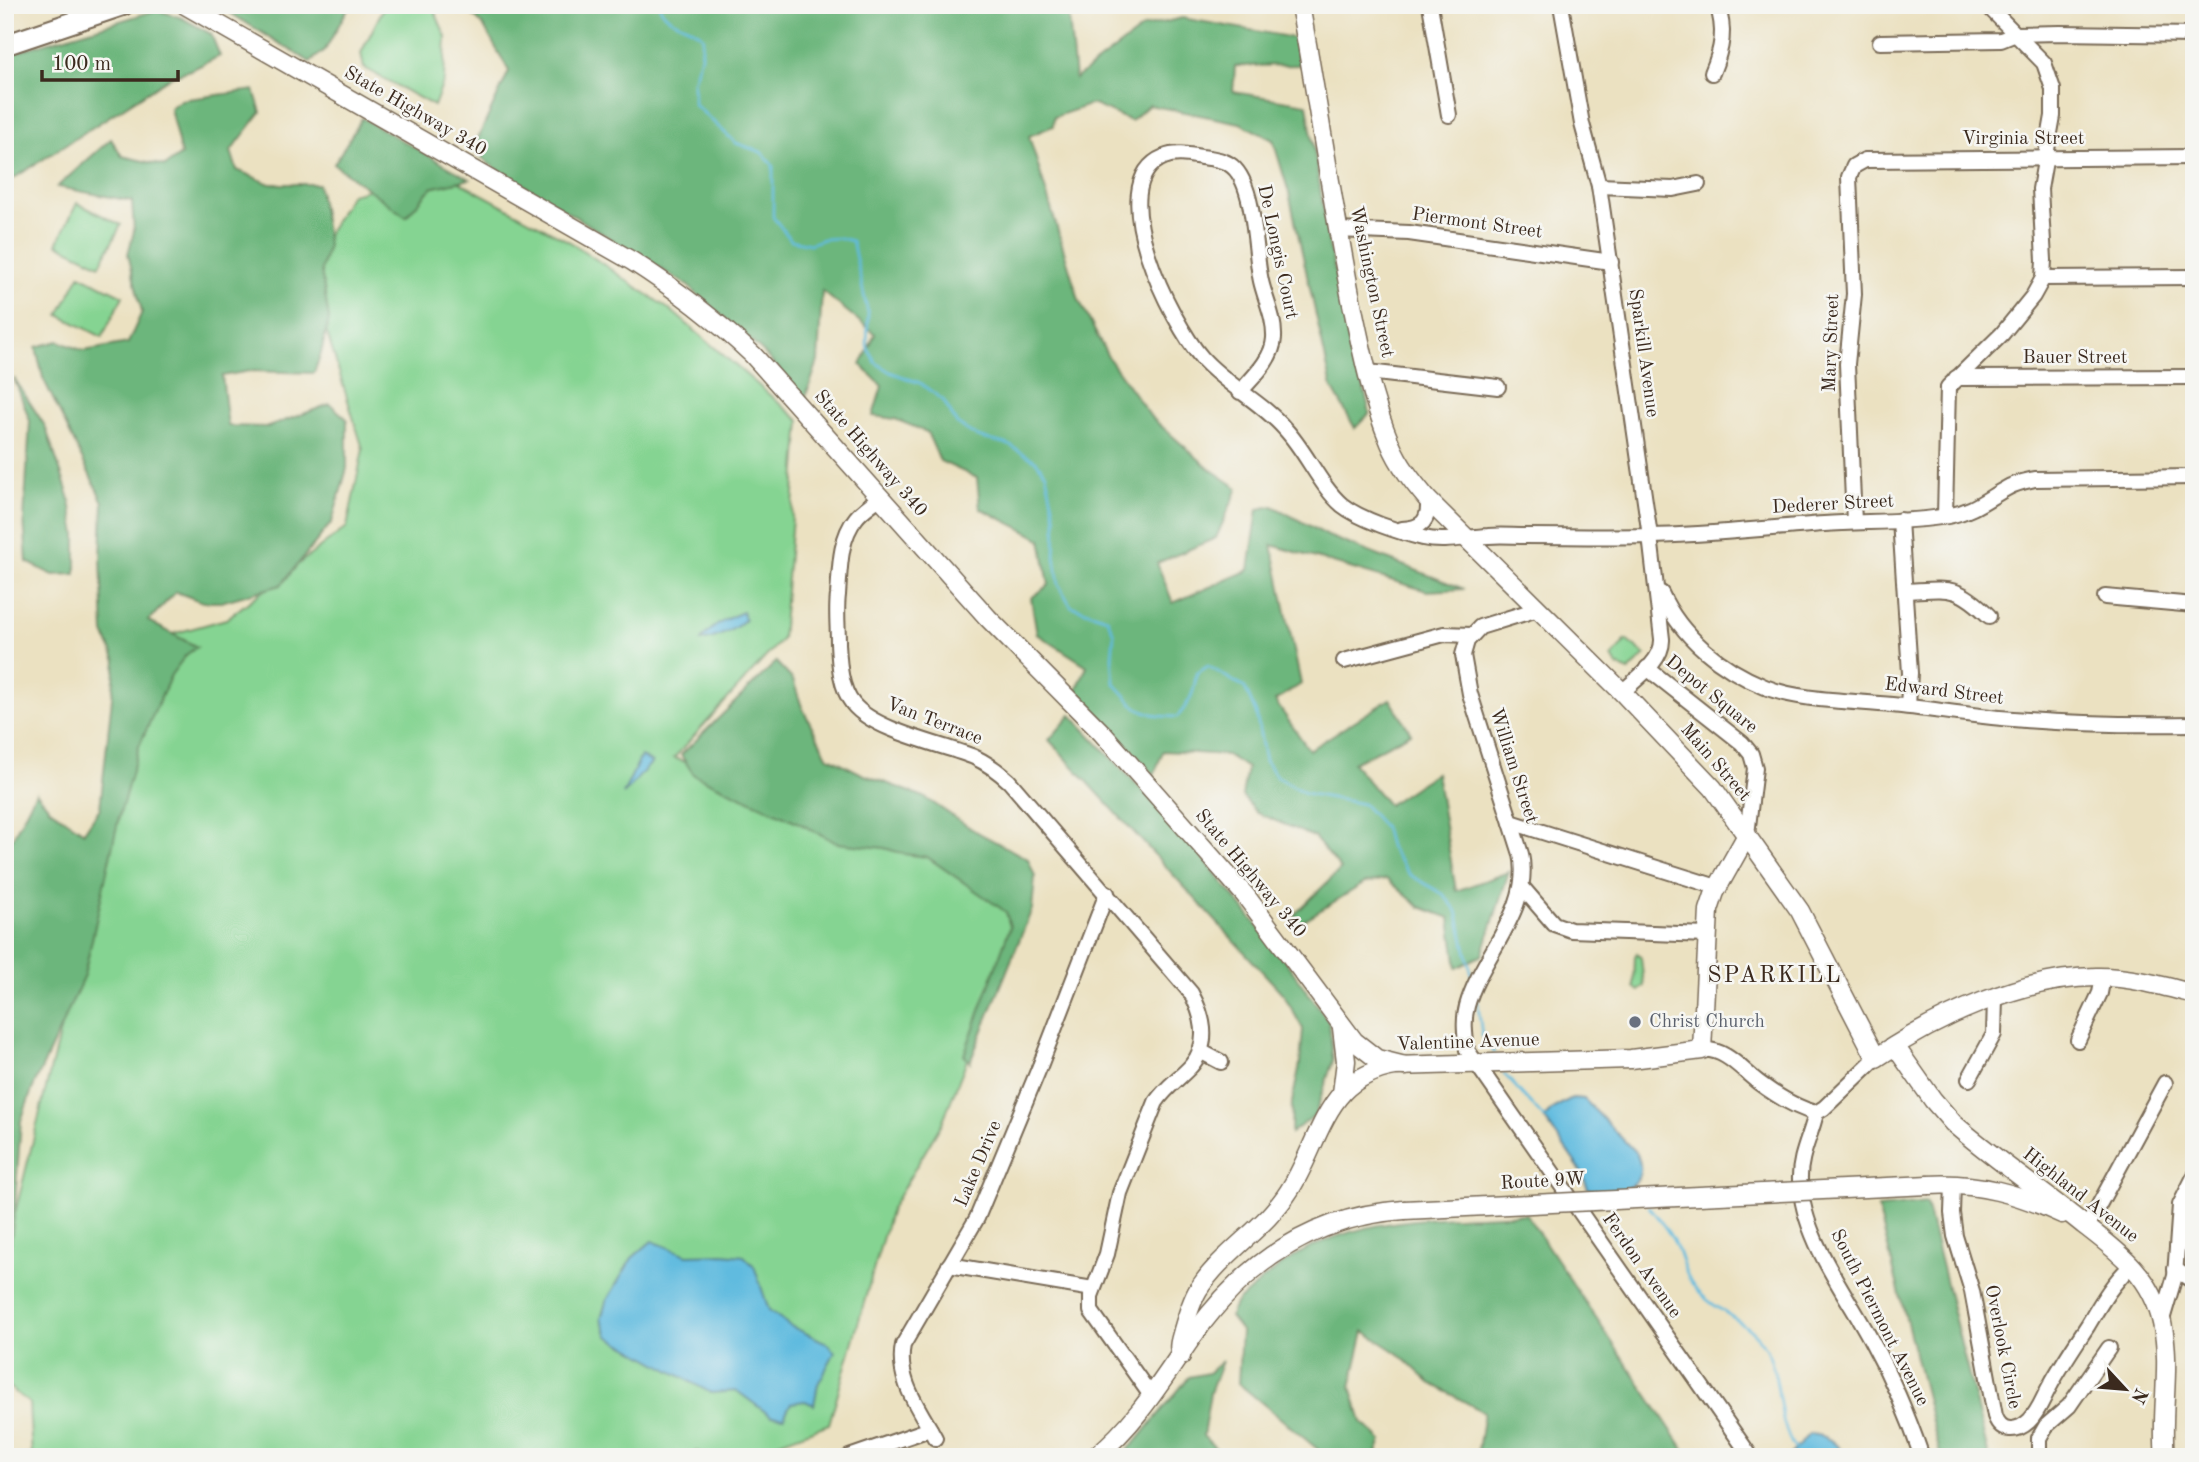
<svg xmlns="http://www.w3.org/2000/svg" width="2199" height="1462" viewBox="0 0 2199 1462" font-family="'Old Standard TT',serif">
	<style>
		.green { fill: #85d492; stroke: #607f58; stroke-width: 2 }
		.forest { fill: #6cb67c; stroke: #54704d; stroke-width: 2 }
		.water { fill: #61bbdf; stroke: #4e727e; stroke-width: 2 }
		.lines { fill: none; stroke-linecap: round; stroke-linejoin: round }
		.stream { stroke: #61bbdf; stroke-width: 2.5 }
		.minor-casing { stroke: #796a57; stroke-width: 18 }
		.major-casing { stroke: #796a57; stroke-width: 21 }
		.highway-casing { stroke: #796a57; stroke-width: 23 }
		.minor { stroke: #fff; stroke-width: 14 }
		.major { stroke: #fff; stroke-width: 18 }
		.highway { stroke: #fff; stroke-width: 19 }
		.major-bridge-casing { stroke: #796a57; stroke-width: 21; stroke-linecap: butt }
		.major-bridge { stroke: #fff; stroke-width: 18 }
		.worship-dot { fill: #6b7280; stroke: #f6f6f2; stroke-width: 2.5 }
		.labels { text-anchor: middle; dominant-baseline: central; stroke-width: 5; stroke-linejoin: round; paint-order: stroke }
		.street-label { font-size: 19px; fill: #3b2a1e; stroke: #f6f6f2 }
		.worship-label { font-size: 19px; fill: #5b616d; stroke: #f6f6f2; text-anchor: start }
		.quarter-label { font-size: 23px; letter-spacing: 2px; fill: #3b2a1e; stroke: #f6f6f2 }
	</style>
	<rect width="100%" height="100%" fill="#f6f6f2"/>
	<filter id="ink" filterUnits="userSpaceOnUse"><feTurbulence type="fractalNoise" baseFrequency=".0143" numOctaves="2"/><feDisplacementMap in="SourceGraphic" scale="14" xChannelSelector="R" yChannelSelector="G"/><feConvolveMatrix kernelMatrix="1 2 1 2 8 2 1 2 1" color-interpolation-filters="sRGB"/></filter>
	<filter id="wash" filterUnits="userSpaceOnUse"><feTurbulence type="fractalNoise" baseFrequency=".00686" numOctaves="4" result="noise"/><feDisplacementMap in="SourceGraphic" scale="28" xChannelSelector="R" yChannelSelector="G"/><feGaussianBlur stdDeviation="1.57" result="paint"/><feColorMatrix in="noise" values="0 0 0 0 0 0 0 0 0 0 0 0 0 0 0 0 0 1.4 0 .05"/><feComposite in="paint" operator="in"/></filter>
	<g filter="url(#wash)">
		<rect width="100%" height="100%" fill="#ebe1c1"/>
		<g class="green">
			<path d="M 385,5 L 432,5 L 446,37 L 444,80 L 434,106 L 364,68 L 361,53 Z"/>
			<path d="M 441,172 L 572,243 L 673,312 L 800,421 L 782,639 L 674,758 L 926,844 L 1026,910 L 942,1123 L 891,1209 L 829,1424 L 764,1448 L 762,1457 L 709,1457 L 696,1451 L 695,1457 L 32,1457 L 29,1403 L 5,1384 L 5,1254 L 114,812 L 165,636 L 226,619 L 347,527 L 363,449 L 307,269 L 351,194 Z"/>
			<path d="M 77,203 L 121,225 L 100,265 L 57,244 Z"/>
			<path d="M 80,275 L 123,296 L 102,337 L 59,315 Z"/>
			<path d="M 1626,640 L 1645,655 L 1629,671 L 1617,666 L 1612,657 Z"/>
			<path d="M 1637,953 L 1641,958 L 1644,986 L 1639,991 L 1634,987 L 1635,956 Z"/>
		</g>
		<g class="forest">
			<path d="M 217,5 L 350,5 L 325,50 L 310,62 Z"/>
			<path d="M 462,5 L 1105,5 L 1069,18 L 1075,79 L 1144,27 L 1182,18 L 1295,38 L 1300,65 L 1235,66 L 1233,92 L 1307,104 L 1330,251 L 1370,413 L 1355,428 L 1332,388 L 1289,193 L 1273,140 L 1240,123 L 1149,105 L 1131,121 L 1092,104 L 1054,117 L 1053,126 L 1029,136 L 1079,300 L 1108,357 L 1151,417 L 1210,469 L 1238,488 L 1216,538 L 1157,563 L 1173,603 L 1249,570 L 1258,509 L 1273,506 L 1328,536 L 1464,589 L 1427,591 L 1272,545 L 1301,684 L 1275,701 L 1309,750 L 1390,699 L 1411,733 L 1353,763 L 1388,805 L 1436,773 L 1456,891 L 1509,872 L 1482,955 L 1457,968 L 1450,918 L 1420,907 L 1387,879 L 1365,883 L 1293,927 L 1296,913 L 1341,869 L 1314,837 L 1257,813 L 1242,796 L 1247,768 L 1227,755 L 1163,751 L 1154,775 L 1076,691 L 1087,666 L 1037,634 L 1031,598 L 1049,585 L 1041,539 L 980,508 L 977,478 L 940,461 L 927,432 L 895,419 L 873,416 L 882,386 L 861,365 L 875,334 L 822,291 L 818,361 L 805,399 L 762,351 L 687,285 L 489,164 L 473,149 L 509,71 L 483,25 Z"/>
			<path d="M 157,10 L 182,18 L 211,34 L 220,56 L 193,69 L 172,76 L 5,184 L 5,55 Z"/>
			<path d="M 254,90 L 261,112 L 231,151 L 237,170 L 270,184 L 318,184 L 328,245 L 321,270 L 329,319 L 321,353 L 314,373 L 250,371 L 222,376 L 228,426 L 268,427 L 330,404 L 347,419 L 347,468 L 332,522 L 281,585 L 221,602 L 203,602 L 176,592 L 148,621 L 197,647 L 186,655 L 171,675 L 139,746 L 118,821 L 84,976 L 32,1090 L 21,1121 L 14,1217 L 5,1282 L 5,839 L 11,841 L 36,792 L 50,809 L 84,832 L 100,808 L 116,661 L 104,633 L 101,558 L 103,502 L 43,378 L 36,347 L 58,341 L 84,351 L 128,343 L 142,312 L 128,254 L 134,231 L 132,201 L 57,187 L 111,139 L 122,156 L 165,166 L 181,155 L 170,108 L 181,100 Z"/>
			<path d="M 362,118 L 470,179 L 431,188 L 406,217 L 334,164 Z"/>
			<path d="M 14,378 L 45,426 L 69,496 L 76,534 L 76,574 L 53,575 L 27,562 L 24,519 L 30,421 Z"/>
			<path d="M 776,662 L 793,680 L 802,707 L 827,756 L 862,774 L 924,797 L 975,831 L 1028,859 L 1035,877 L 1032,909 L 970,1062 L 964,1055 L 1010,927 L 1006,912 L 927,857 L 904,854 L 884,848 L 837,843 L 793,820 L 694,775 L 681,755 Z"/>
			<path d="M 1071,715 L 1186,837 L 1278,951 L 1329,1022 L 1333,1061 L 1315,1115 L 1291,1133 L 1292,1102 L 1300,1064 L 1303,1029 L 1284,995 L 1049,740 Z"/>
			<path d="M 1926,1203 L 1989,1457 L 1941,1457 L 1878,1208 Z"/>
			<path d="M 1526,1214 L 1689,1457 L 1477,1457 L 1484,1412 L 1430,1383 L 1398,1353 L 1364,1331 L 1351,1387 L 1362,1422 L 1382,1441 L 1375,1457 L 1327,1457 L 1238,1383 L 1241,1331 L 1230,1317 C 1232,1303 1247,1294 1257,1285 C 1333,1213 1429,1219 1526,1214 Z"/>
			<path d="M 1222,1361 L 1210,1393 L 1203,1436 L 1225,1457 L 1120,1457 L 1137,1441 L 1189,1377 L 1208,1373 Z"/>
		</g>
		<g class="water">
			<path d="M 743,612 L 745,620 C 733,631 717,638 701,641 C 708,628 729,617 743,612 Z"/>
			<path d="M 641,756 L 652,763 C 640,772 635,785 623,794 Z"/>
			<path d="M 1572,1098 L 1584,1099 L 1637,1154 C 1650,1186 1623,1191 1598,1196 L 1588,1188 L 1579,1168 L 1544,1118 L 1552,1109 Z"/>
			<path d="M 652,1241 L 687,1255 L 723,1254 L 744,1256 L 754,1266 L 769,1310 L 790,1326 L 825,1342 L 835,1352 L 818,1384 L 814,1405 L 805,1401 L 791,1403 L 784,1417 L 771,1416 L 737,1391 L 711,1393 L 608,1336 L 601,1319 L 606,1302 L 632,1258 Z"/>
			<path d="M 1809,1434 C 1826,1435 1836,1441 1845,1457 L 1788,1457 Z"/>
		</g>
		<g class="lines">
			<g class="stream">
				<path d="M 659,5 C 666,25 691,23 703,37 L 701,56 L 693,82 L 694,104 L 736,143 L 761,152 L 773,165 L 773,217 L 791,240 L 810,244 L 823,239 L 840,238 L 852,241 L 868,313 L 867,346 L 875,362 L 890,372 L 920,383 L 943,400 L 957,424 L 978,437 L 1009,445 L 1036,461 L 1046,474 L 1056,519 L 1055,556 L 1059,585 L 1071,606 L 1107,618 L 1114,634 L 1112,657 L 1114,683 L 1137,708 L 1158,716 L 1177,717 C 1189,704 1195,692 1196,674 L 1208,666 L 1245,688 L 1256,713 L 1265,761 L 1277,777 L 1305,793 L 1363,804 L 1384,827 L 1389,846 L 1410,875 L 1443,894 L 1457,911 L 1472,976"/>
				<path d="M 1477,996 L 1482,1036 L 1494,1052"/>
				<path d="M 1504,1074 L 1544,1118"/>
				<path d="M 1649,1207 C 1659,1219 1670,1232 1676,1246 C 1682,1259 1684,1273 1693,1285 C 1712,1312 1748,1318 1765,1348 C 1783,1379 1775,1419 1795,1449"/>
			</g>
		</g>
	</g>
	<g filter="url(#ink)">
		<g class="lines">
			<defs>
				<g id="minor">
					<path d="M 1430,5 L 1449,115"/>
					<path d="M 1561,5 L 1582,124 L 1599,186 L 1650,536 L 1662,639 C 1663,661 1636,679 1622,692"/>
					<path d="M 1880,42 L 2001,40 L 2016,34 L 2060,33 L 2194,35"/>
					<path d="M 1712,73 C 1722,49 1726,30 1717,5"/>
					<path d="M 1599,186 L 1673,189 L 1698,184"/>
					<path d="M 1337,230 L 1409,233 L 1611,262"/>
					<path d="M 2043,278 L 2194,277"/>
					<path d="M 1368,372 L 1498,387"/>
					<path d="M 1956,378 L 2194,377"/>
					<path d="M 1240,392 C 1253,377 1273,359 1274,338 C 1275,318 1265,299 1261,281 C 1254,251 1256,180 1229,164 C 1221,159 1209,158 1201,157 C 1189,155 1176,152 1164,157 C 1100,183 1172,324 1202,358 C 1227,386 1261,401 1285,429 C 1306,451 1320,486 1342,505 C 1361,520 1399,532 1423,538 C 1445,543 1466,537 1488,536 C 1500,535 1513,536 1525,536 C 1566,536 1608,537 1649,536 C 1708,535 1766,528 1824,524 C 1865,521 1908,523 1948,516 C 1974,511 1985,500 2007,488 C 2015,483 2026,481 2035,479 L 2194,477"/>
					<path d="M 880,497 C 872,504 862,510 856,518 C 839,539 840,570 838,595 C 836,611 838,627 838,643 C 839,662 840,688 853,704 C 875,731 941,744 974,757 C 987,763 998,771 1009,781 L 1191,993 C 1204,1017 1210,1044 1191,1066 C 1179,1079 1166,1087 1156,1102 L 1120,1193 L 1107,1254 L 1091,1296 L 1091,1311 L 1152,1397"/>
					<path d="M 1945,516 L 1948,387 L 2002,334 L 2033,296 L 2043,278 L 2044,260 L 2040,189 L 2053,116 L 2053,89 L 2044,63 L 1987,5"/>
					<path d="M 1900,520 L 1910,673 L 1908,706"/>
					<path d="M 1854,522 L 1847,364 L 1854,294 L 1849,177 L 1854,166 L 1865,160 L 2194,157"/>
					<path d="M 1402,529 C 1423,528 1429,521 1428,500"/>
					<path d="M 1905,591 C 1948,589 1957,584 1989,616"/>
					<path d="M 1661,593 C 1681,637 1721,669 1765,687 C 1799,701 1855,701 1892,705 C 1932,709 1972,716 2013,719 C 2073,724 2133,725 2194,724"/>
					<path d="M 2105,597 L 2194,605"/>
					<path d="M 1538,609 L 1480,627 L 1467,641 L 1463,655 L 1470,694 L 1521,854 C 1533,909 1481,955 1467,1006 C 1463,1020 1465,1035 1467,1050 L 1751,1457"/>
					<path d="M 1344,661 L 1444,634 L 1471,635"/>
					<path d="M 1647,668 L 1742,743 L 1751,754 L 1755,768 L 1747,835"/>
					<path d="M 1511,822 L 1717,887"/>
					<path d="M 1522,887 L 1554,924 L 1571,930 L 1707,935"/>
					<path d="M 2078,1040 L 2100,993 L 2103,977"/>
					<path d="M 1702,1050 C 1725,1048 1741,1069 1758,1082 C 1774,1094 1796,1108 1816,1113"/>
					<path d="M 1200,1051 L 1221,1062"/>
					<path d="M 1876,1058 L 1824,1108 L 1816,1113 C 1811,1136 1799,1156 1800,1180 C 1802,1238 1845,1291 1871,1340 C 1892,1378 1908,1416 1922,1457"/>
					<path d="M 1969,1079 L 1994,1034 L 1995,998"/>
					<path d="M 1953,1184 L 1952,1213 L 1955,1236 L 1972,1291 L 1995,1416 C 2001,1433 2017,1432 2029,1421 C 2040,1410 2043,1397 2051,1384 C 2062,1364 2075,1345 2088,1325 C 2101,1303 2113,1282 2132,1265"/>
					<path d="M 2087,1227 L 2165,1083"/>
					<path d="M 949,1265 L 1093,1289"/>
					<path d="M 2175,1269 L 2191,1280 L 2194,1285"/>
					<path d="M 2162,1320 L 2175,1276 L 2180,1205 L 2194,1177"/>
					<path d="M 935,1438 C 919,1408 896,1380 903,1345 L 977,1218 L 1040,1066 L 1107,893"/>
					<path d="M 849,1457 L 930,1429"/>
					<path d="M 2039,1457 L 2039,1438 L 2046,1426 L 2069,1406 L 2109,1348"/>
				</g>
				<g id="major">
					<path d="M 185,5 L 632,261 C 676,289 715,319 753,355 L 988,618 L 1102,733 L 1245,895 L 1354,1041 L 1377,1059 L 1405,1066"/>
					<path d="M 1300,5 C 1318,103 1332,202 1351,299 C 1361,347 1371,398 1390,443 C 1399,465 1413,482 1428,500 L 1622,692 L 1713,788 L 1800,911 L 1876,1058 C 1936,1017 2025,976 2099,977 C 2132,977 2163,986 2194,994"/>
					<path d="M 1895,1046 L 1933,1100 L 1953,1123 C 1994,1159 2041,1190 2084,1225 C 2119,1252 2152,1276 2162,1323 C 2172,1365 2160,1413 2165,1457"/>
					<path d="M 1342,1093 L 1346,1061 L 1342,1028"/>
					<path d="M 1929,1185 C 1977,1182 2019,1194 2062,1214"/>
					<path d="M 1181,1356 C 1177,1346 1181,1339 1183,1330 C 1187,1316 1191,1302 1198,1290 C 1222,1252 1265,1229 1289,1191 C 1309,1161 1319,1118 1343,1092 C 1356,1078 1376,1069 1395,1066 L 1631,1059 L 1702,1050 L 1709,910 L 1715,892 L 1747,835"/>
					<path d="M 1095,1457 C 1138,1422 1164,1377 1195,1333 C 1247,1261 1314,1216 1404,1210"/>
				</g>
				<path id="highway" d="M 5,45 L 124,5"/>
			</defs>
			<use href="#minor" class="minor-casing"/>
			<use href="#major" class="major-casing"/>
			<use href="#highway" class="highway-casing"/>
			<use href="#minor" class="minor"/>
			<use href="#major" class="major"/>
			<use href="#highway" class="highway"/>
			<defs>
				<path id="major-bridge" d="M 1404,1210 L 1929,1185"/>
			</defs>
			<use href="#major-bridge" class="major-bridge-casing"/>
			<use href="#major-bridge" class="major-bridge"/>
		</g>
	</g>
	<circle class="worship-dot" cx="1635" cy="1022" r="7"/>
	<g class="labels">
		<g class="street-label">
			<text transform="translate(415 112) rotate(30)">State Highway 340</text>
			<text x="2023" y="139">Virginia Street</text>
			<text transform="translate(1477 224) rotate(8)">Piermont Street</text>
			<text transform="translate(1277 252) rotate(78)">De Longis Court</text>
			<text transform="translate(1371 282) rotate(78)">Washington Street</text>
			<text transform="translate(1832 343) rotate(-88)">Mary Street</text>
			<text transform="translate(1643 353) rotate(82)">Sparkill Avenue</text>
			<text x="2075" y="358">Bauer Street</text>
			<text transform="translate(870 454) rotate(49)">State Highway 340</text>
			<text transform="translate(1833 505) rotate(-3)">Dederer Street</text>
			<text transform="translate(1944 692) rotate(7)">Edward Street</text>
			<text transform="translate(1711 695) rotate(39)">Depot Square</text>
			<text transform="translate(934 722) rotate(21)">Van Terrace</text>
			<text transform="translate(1715 763) rotate(49)">Main Street</text>
			<text transform="translate(1513 766) rotate(72)">William Street</text>
			<text transform="translate(1250 874) rotate(50)">State Highway 340</text>
			<text transform="translate(1468 1043) rotate(-2)">Valentine Avenue</text>
			<text transform="translate(979 1164) rotate(-67)">Lake Drive</text>
			<text transform="translate(1543 1182) rotate(-3)">Route 9W</text>
			<text transform="translate(2080 1196) rotate(38)">Highland Avenue</text>
			<text transform="translate(1641 1266) rotate(55)">Ferdon Avenue</text>
			<text transform="translate(1879 1318) rotate(63)">South Piermont Avenue</text>
			<text transform="translate(2002 1347) rotate(79)">Overlook Circle</text>
		</g>
		<g class="worship-label">
			<text x="1649" y="1022">Christ Church</text>
		</g>
		<g class="quarter-label">
			<text x="1775" y="975">SPARKILL</text>
		</g>
	</g>
	<rect width="2199" height="1462" fill="none" stroke="#f6f6f2" stroke-width="28"/>
	<g transform="translate(2125 1389) rotate(116)" stroke="#f6f6f2" stroke-width="5" paint-order="stroke">
	<path d="M0-5L12 26L0 18L-12 26Z" fill="#3b2a1e"/>
	<text y="-10" font-size="19" font-weight="bold" text-anchor="middle" fill="#3b2a1e">N</text>
	</g>
	<path d="M42 70v10h136v-10" fill="none" stroke="#3b2a1e" stroke-width="3.5"/>
	<text x="52" y="70" font-size="21" fill="#3b2a1e" stroke="#f6f6f2" stroke-width="5" paint-order="stroke">100 m</text>
</svg>
